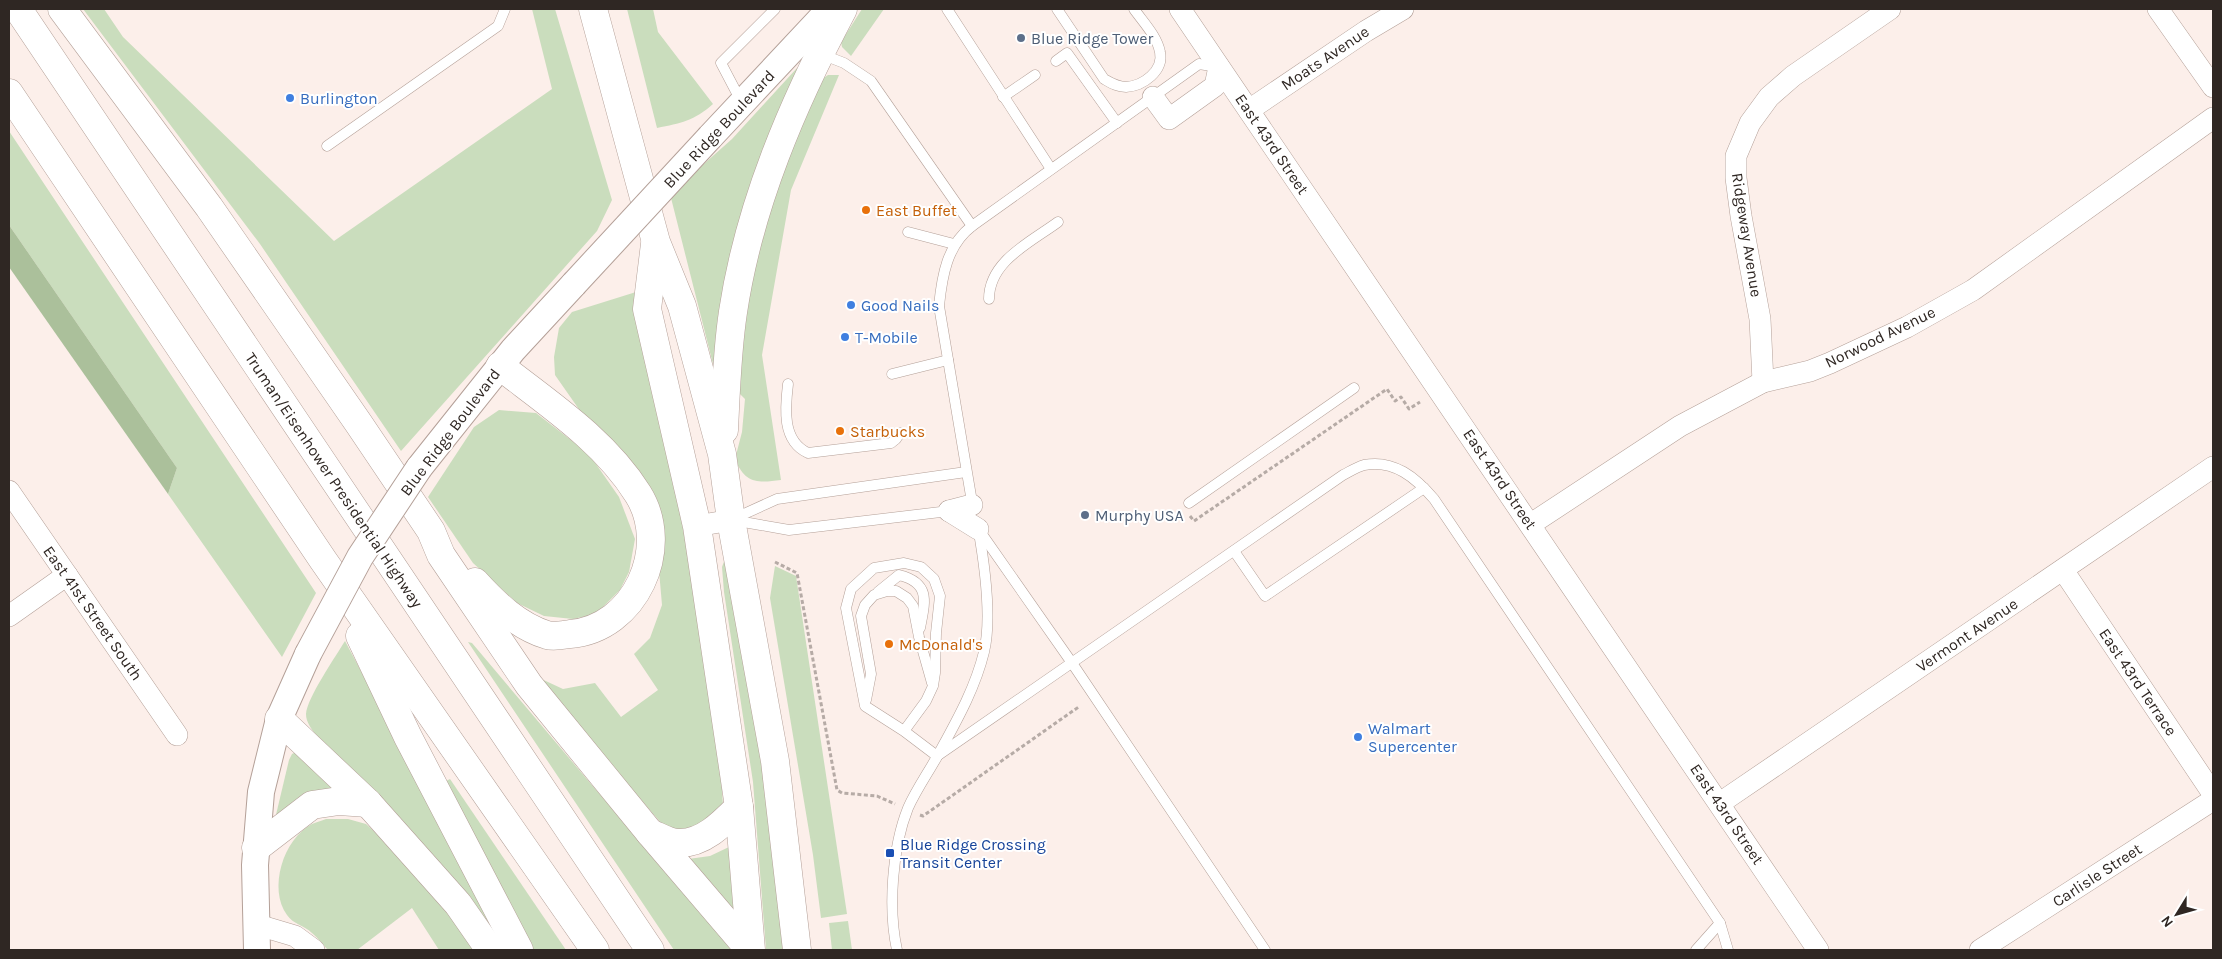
<svg xmlns="http://www.w3.org/2000/svg" width="2222" height="959" viewBox="0 0 2222 959" font-family="Karla,sans-serif">
	<style>
		.green { fill: #caddbd }
		.forest { fill: #abc09b }
		.lines { fill: none; stroke-linecap: round; stroke-linejoin: round }
		.service-casing { stroke: #b4a098; stroke-width: 11 }
		.minor-casing { stroke: #b4a098; stroke-width: 22 }
		.tertiary-casing { stroke: #b4a098; stroke-width: 28 }
		.primary-casing { stroke: #b4a098; stroke-width: 29 }
		.motorway-casing { stroke: #b4a098; stroke-width: 29 }
		.path { stroke: #b6aba6; stroke-width: 3; stroke-dasharray: 4 2.5; stroke-linecap: butt }
		.service { stroke: #fff; stroke-width: 10 }
		.minor { stroke: #fff; stroke-width: 21 }
		.tertiary { stroke: #fff; stroke-width: 26 }
		.primary { stroke: #fff; stroke-width: 28 }
		.motorway { stroke: #fff; stroke-width: 28 }
		.tertiary-bridge-casing { stroke: #b4a098; stroke-width: 28; stroke-linecap: butt }
		.tertiary-bridge { stroke: #fff; stroke-width: 26 }
		.service-dot { fill: #5c6f8a; stroke: #fff; stroke-width: 2 }
		.shop-dot { fill: #3f7fe0; stroke: #fff; stroke-width: 2 }
		.food-dot { fill: #e8710a; stroke: #fff; stroke-width: 2 }
		.transit-dot { fill: #1a4fb4; stroke: #fff; stroke-width: 2 }
		.labels { text-anchor: middle; dominant-baseline: central; stroke-width: 4; stroke-linejoin: round; paint-order: stroke }
		.service-label { font-size: 16px; fill: #4e5e75; stroke: #fff; text-anchor: start }
		.street-label { font-size: 16px; fill: #2f2723; stroke: #fff }
		.shop-label { font-size: 16px; fill: #366cbe; stroke: #fff; text-anchor: start }
		.food-label { font-size: 16px; fill: #c56008; stroke: #fff; text-anchor: start }
		.transit-label { font-size: 16px; fill: #164399; stroke: #fff; text-anchor: start }
	</style>
	<rect width="100%" height="100%" fill="#fcefea"/>
	<g class="green">
		<path d="M 83,9 L 104,9 L 123,37 L 334,241 L 552,89 L 532,9 L 555,9 L 612,200 L 597,231 L 401,451 L 260,244 Z"/>
		<path d="M 627,9 L 653,9 L 658,32 L 713,104 C 694,121 681,123 657,128 Z"/>
		<path d="M 862,9 L 884,9 L 851,56 L 842,47 L 841,42 Z"/>
		<path d="M 797,68 L 804,73 L 717,380 L 670,194 L 732,139 Z"/>
		<path d="M 828,75 L 839,75 L 791,190 L 762,355 L 781,480 C 758,483 745,484 735,459 L 742,432 L 745,399 L 738,392 L 746,288 L 772,189 L 822,79 Z"/>
		<path d="M 9,131 L 316,593 L 282,657 L 168,494 L 177,468 L 9,225 Z"/>
		<path d="M 636,292 L 679,503 L 720,757 L 723,806 L 689,833 L 663,825 L 655,816 L 535,676 L 563,689 L 595,683 L 621,717 L 658,690 L 634,654 L 650,638 L 662,605 L 658,559 L 646,505 L 555,375 L 554,357 L 559,328 L 572,312 Z"/>
		<path d="M 499,410 L 536,413 L 589,454 L 619,497 L 635,539 L 629,572 L 620,590 L 596,614 L 573,619 L 544,616 L 517,603 L 473,563 L 428,497 L 474,427 Z"/>
		<path d="M 726,556 L 729,556 L 791,950 L 766,950 L 753,782 L 724,592 L 722,567 Z"/>
		<path d="M 775,566 L 796,576 L 847,914 L 821,918 L 813,855 L 770,598 Z"/>
		<path d="M 345,641 L 509,950 L 503,950 L 316,735 C 311,728 306,722 306,714 C 307,698 336,656 345,641 Z"/>
		<path d="M 468,642 L 472,643 L 591,784 L 716,928 L 731,950 L 674,950 Z"/>
		<path d="M 296,752 L 342,794 L 275,819 L 289,760 L 292,754 Z"/>
		<path d="M 450,779 L 566,950 L 533,950 L 446,781 Z"/>
		<path d="M 326,819 L 348,819 L 366,824 L 388,844 L 479,950 L 439,950 L 412,908 L 357,950 L 328,950 C 323,945 318,938 312,933 C 305,926 293,924 287,915 C 268,889 283,839 312,824 C 316,822 322,821 326,819 Z"/>
		<path d="M 729,847 L 739,927 L 681,860 L 710,856 Z"/>
		<path d="M 848,921 L 852,950 L 832,950 L 829,923 Z"/>
	</g>
	<path class="forest" d="M 9,225 L 177,468 L 168,494 L 9,267 Z"/>
	<g class="lines">
		<defs>
			<g id="service">
				<path d="M 947,9 L 1051,169"/>
				<path d="M 1057,9 L 1104,79 C 1111,83 1117,87 1126,87 C 1143,86 1164,71 1160,52 C 1157,36 1143,22 1134,9"/>
				<path d="M 821,54 L 844,63 L 871,81 L 972,226"/>
				<path d="M 1056,61 L 1067,53 L 1117,123"/>
				<path d="M 1003,97 L 1035,75"/>
				<path d="M 742,103 L 721,63 L 775,9"/>
				<path d="M 327,146 L 498,26 L 505,9"/>
				<path d="M 908,232 L 954,244"/>
				<path d="M 989,299 C 989,261 1031,242 1058,222"/>
				<path d="M 892,374 L 948,360"/>
				<path d="M 788,384 C 785,409 782,441 808,453 L 891,443 L 896,439 L 900,433"/>
				<path d="M 1189,503 L 1354,388"/>
				<path d="M 973,508 L 939,306 C 942,276 947,245 972,226 L 1199,64 L 1218,67"/>
				<path d="M 733,519 L 777,499 L 966,472"/>
				<path d="M 732,520 L 789,530 L 949,511"/>
				<path d="M 979,530 L 1072,663 L 1265,950"/>
				<path d="M 1234,551 L 1265,596 L 1424,488"/>
				<path d="M 878,592 L 899,575 C 931,583 925,602 920,628"/>
				<path d="M 866,700 L 871,674 L 861,616 L 865,605 L 874,595 L 887,591 L 896,591 L 907,598 L 913,606 L 919,637 L 932,683"/>
				<path d="M 904,731 L 926,701 L 933,686 L 935,673 L 936,633 L 940,596 L 934,579 L 921,567 L 904,563 L 874,568 L 851,589 L 846,608 L 865,706 L 904,731 L 937,756"/>
				<path d="M 937,756 L 1343,475 C 1349,472 1357,467 1364,465 C 1394,459 1416,478 1434,499 L 1720,923 L 1728,950"/>
				<path d="M 897,950 C 888,909 892,848 908,808 C 916,790 928,773 938,755 C 956,722 975,689 984,652 C 992,619 984,561 978,527"/>
				<path d="M 1696,950 L 1720,923"/>
			</g>
			<g id="minor">
				<path d="M 1180,9 L 1818,950"/>
				<path d="M 2158,9 L 2213,87"/>
				<path d="M 1153,97 L 1169,119 L 1215,86 L 1219,67"/>
				<path d="M 1249,110 L 1366,31 L 1403,9"/>
				<path d="M 1763,382 L 1760,319 L 1741,216 L 1736,178 L 1736,156 L 1750,123 L 1769,97 L 1793,76 L 1890,9"/>
				<path d="M 9,491 L 177,735"/>
				<path d="M 949,511 L 978,529"/>
				<path d="M 949,511 L 972,505"/>
				<path d="M 1531,524 L 1680,426 L 1763,382 L 1810,371 L 1830,363 L 1907,327 L 1973,290 L 2213,118"/>
				<path d="M 697,526 L 731,520"/>
				<path d="M 2063,570 L 2213,794"/>
				<path d="M 9,616 L 67,575"/>
				<path d="M 1720,803 L 2213,467"/>
				<path d="M 258,925 L 295,936 L 314,950"/>
				<path d="M 1980,950 L 2213,800"/>
			</g>
			<g id="tertiary">
				<path d="M 710,137 L 830,9"/>
				<path d="M 419,468 L 513,350 L 574,284"/>
				<path d="M 257,950 L 255,865 L 261,792 L 279,719 L 308,654"/>
			</g>
			<g id="primary">
				<path d="M 593,9 L 656,242 L 682,306 L 722,454 L 731,520 L 775,761 L 797,950"/>
				<path d="M 655,244 L 647,309 L 697,526 L 739,807 L 751,950"/>
				<path d="M 724,430 C 726,390 727,351 733,312 C 749,205 793,103 843,9"/>
			</g>
			<g id="motorway">
				<path d="M 18,9 L 650,950"/>
				<path d="M 62,9 L 209,207 L 359,424 L 431,531 L 441,555 L 529,685 L 650,833 L 750,950"/>
				<path d="M 9,93 L 323,560 L 595,950"/>
				<path d="M 475,582 C 495,604 518,626 547,635 C 554,637 563,635 570,634 C 635,629 672,548 638,494 C 605,441 549,404 500,366"/>
				<path d="M 360,636 L 408,737 L 519,950"/>
				<path d="M 279,719 L 368,803 L 458,904 L 490,950"/>
				<path d="M 650,833 C 658,836 671,844 680,843 C 704,843 723,823 739,807"/>
				<path d="M 256,848 L 312,805 L 339,801 L 368,803"/>
			</g>
		</defs>
		<use href="#service" class="service-casing"/>
		<use href="#minor" class="minor-casing"/>
		<use href="#tertiary" class="tertiary-casing"/>
		<use href="#primary" class="primary-casing"/>
		<use href="#motorway" class="motorway-casing"/>
		<g class="path">
			<path d="M 1190,516 L 1194,521 L 1387,389 L 1395,401 L 1401,397 L 1409,409 L 1420,402"/>
			<path d="M 775,562 L 797,573 L 837,790 L 842,793 L 877,796 L 895,804"/>
			<path d="M 920,815 L 923,816 L 1080,706"/>
		</g>
		<use href="#service" class="service"/>
		<use href="#minor" class="minor"/>
		<use href="#tertiary" class="tertiary"/>
		<use href="#primary" class="primary"/>
		<use href="#motorway" class="motorway"/>
		<defs>
			<g id="tertiary-bridge">
				<path d="M 574,284 L 710,137"/>
				<path d="M 308,654 L 360,557 L 419,468"/>
			</g>
		</defs>
		<use href="#tertiary-bridge" class="tertiary-bridge-casing"/>
		<use href="#tertiary-bridge" class="tertiary-bridge"/>
	</g>
	<g class="service-dot">
		<circle cx="1021" cy="38" r="5"/>
		<circle cx="1085" cy="515" r="5"/>
	</g>
	<g class="shop-dot">
		<circle cx="290" cy="98" r="5"/>
		<circle cx="851" cy="305" r="5"/>
		<circle cx="845" cy="337" r="5"/>
		<circle cx="1358" cy="737" r="5"/>
	</g>
	<g class="food-dot">
		<circle cx="866" cy="210" r="5"/>
		<circle cx="840" cy="431" r="5"/>
		<circle cx="889" cy="644" r="5"/>
	</g>
	<rect class="transit-dot" x="885" y="848" width="10" height="10" rx="2.5"/>
	<g class="labels">
		<g class="service-label">
			<text x="1031" y="38">Blue Ridge Tower</text>
			<text x="1095" y="515">Murphy USA</text>
		</g>
		<g class="street-label">
			<text transform="translate(1325 58) rotate(-34)">Moats Avenue</text>
			<text transform="translate(719 129) rotate(-47)">Blue Ridge Boulevard</text>
			<text transform="translate(1272 144) rotate(56)">East 43rd Street</text>
			<text transform="translate(1747 235) rotate(81)">Ridgeway Avenue</text>
			<text transform="translate(1880 337) rotate(-26)">Norwood Avenue</text>
			<text transform="translate(450 432) rotate(-53)">Blue Ridge Boulevard</text>
			<text transform="translate(1500 479) rotate(56)">East 43rd Street</text>
			<text transform="translate(334 480) rotate(56)">Truman/Eisenhower Presidential Highway</text>
			<text transform="translate(93 613) rotate(55)">East 41st Street South</text>
			<text transform="translate(1967 635) rotate(-34)">Vermont Avenue</text>
			<text transform="translate(2138 682) rotate(56)">East 43rd Terrace</text>
			<text transform="translate(1727 814) rotate(56)">East 43rd Street</text>
			<text transform="translate(2097 875) rotate(-33)">Carlisle Street</text>
		</g>
		<g class="shop-label">
			<text x="300" y="98">Burlington</text>
			<text x="861" y="305">Good Nails</text>
			<text x="855" y="337">T-Mobile</text>
			<text x="1368" y="728">Walmart<tspan x="1368" dy="18">Supercenter</tspan></text>
		</g>
		<g class="food-label">
			<text x="876" y="210">East Buffet</text>
			<text x="850" y="431">Starbucks</text>
			<text x="899" y="644">McDonald's</text>
		</g>
		<g class="transit-label">
			<text x="900" y="844">Blue Ridge Crossing<tspan x="900" dy="18">Transit Center</tspan></text>
		</g>
	</g>
	<rect width="2222" height="959" fill="none" stroke="#2f2723" stroke-width="20"/>
	<g transform="translate(2177 914) rotate(233)" stroke="#ffffff" stroke-width="4" paint-order="stroke">
	<path d="M0-4L9 19L0 12L-9 19Z" fill="#2f2723"/>
	<text y="-8" font-size="14" font-weight="bold" text-anchor="middle" fill="#2f2723">N</text>
	</g>
</svg>
